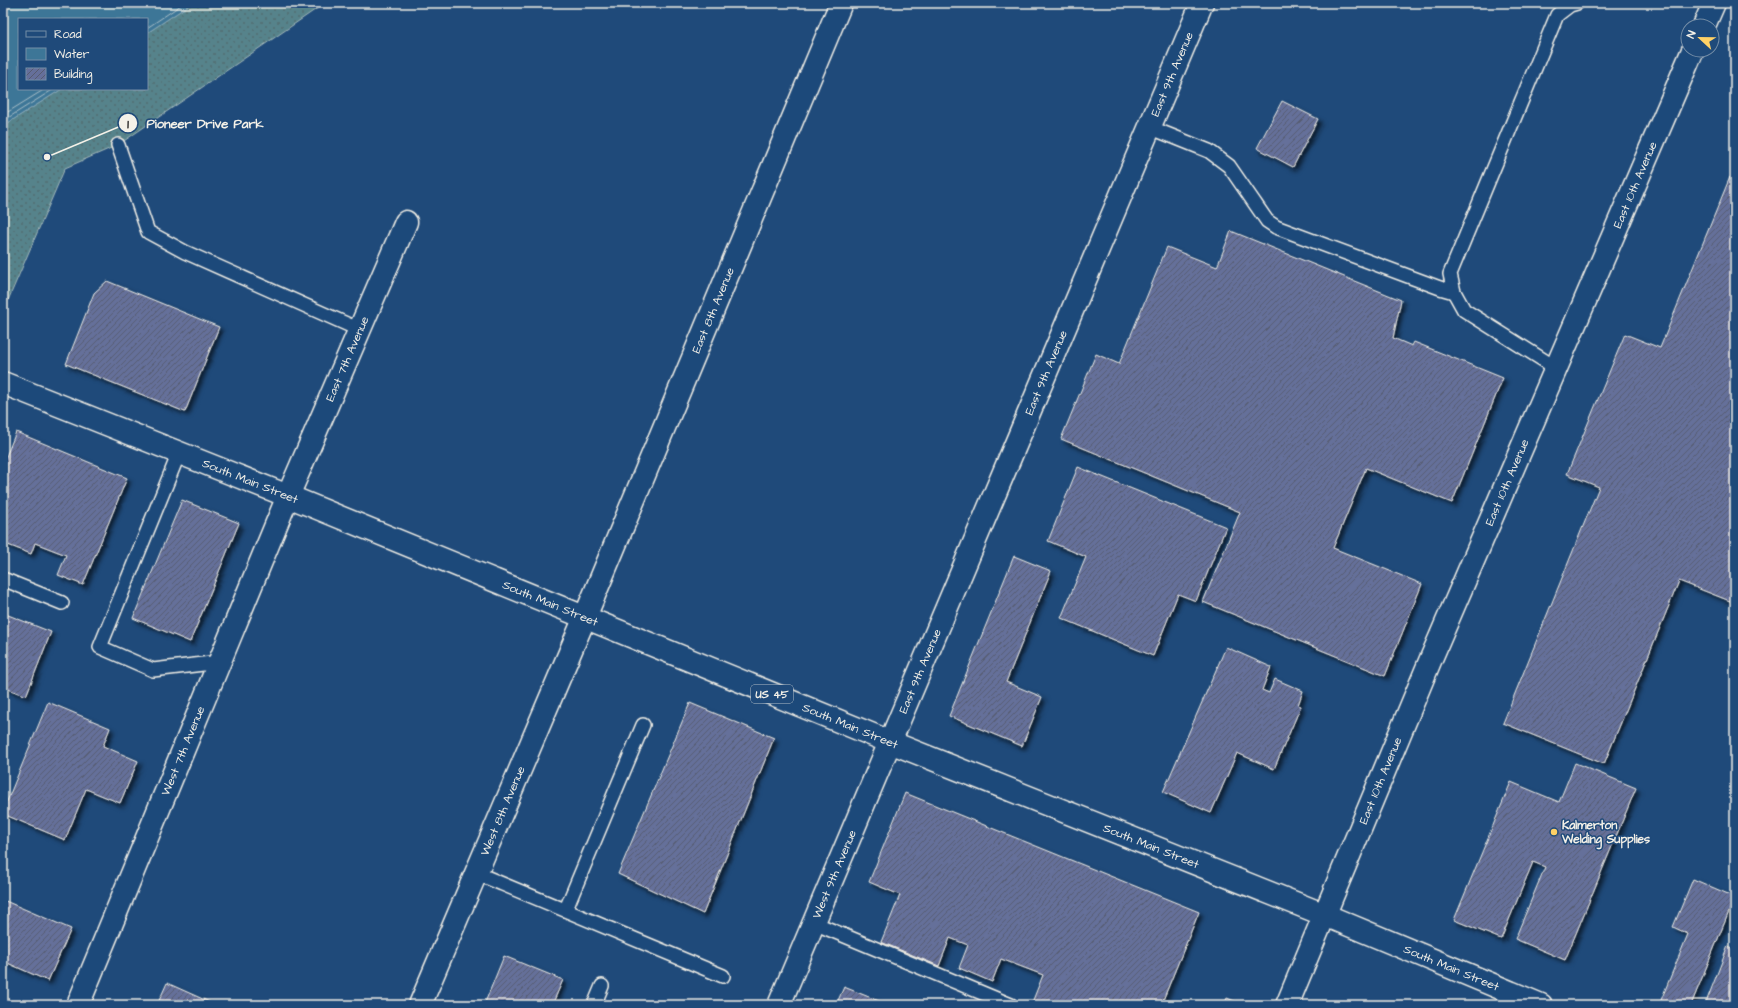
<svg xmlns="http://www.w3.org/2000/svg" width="1738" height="1008" viewBox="0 0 1738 1008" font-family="'Architects Daughter',sans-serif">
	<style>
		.grass { fill: url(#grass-dots); stroke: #a5baba }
		.water { fill: #3d7697; stroke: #86a7b7 }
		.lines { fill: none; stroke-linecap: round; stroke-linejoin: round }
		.shore { stroke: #abc0c8; stroke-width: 1 }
		.building { fill: url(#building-hatch); stroke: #f4f1e8; filter: url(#shadow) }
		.service-casing { stroke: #f4f1e8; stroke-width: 16 }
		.minor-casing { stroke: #f4f1e8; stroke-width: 25 }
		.secondary-casing { stroke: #f4f1e8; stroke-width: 25 }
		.primary-casing { stroke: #f4f1e8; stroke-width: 25 }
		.service { stroke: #1f4a7a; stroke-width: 13 }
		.minor { stroke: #1f4a7a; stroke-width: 22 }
		.secondary { stroke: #1f4a7a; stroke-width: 22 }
		.primary { stroke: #1f4a7a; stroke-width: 22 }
		.poi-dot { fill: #ffd166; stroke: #1f4a7a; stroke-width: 1.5 }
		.labels { text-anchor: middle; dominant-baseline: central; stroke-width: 3; stroke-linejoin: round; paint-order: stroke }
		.shield { fill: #1f4a7a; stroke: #b4bfc7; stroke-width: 1 }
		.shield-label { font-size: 11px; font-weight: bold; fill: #f4f1e8 }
		.street-label { font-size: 12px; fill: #f4f1e8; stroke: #1f4a7a }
		.poi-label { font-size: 12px; font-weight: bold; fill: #f4f1e8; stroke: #1f4a7a; text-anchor: start }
		.leader { fill: none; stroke: #f4f1e8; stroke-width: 1.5 }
		.callout-dot { fill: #f4f1e8; stroke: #1f4a7a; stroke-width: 1.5 }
		.mark-label { font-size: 12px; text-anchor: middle; font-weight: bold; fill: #111 }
		.callout-label { font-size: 13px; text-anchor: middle; font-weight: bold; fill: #f4f1e8; stroke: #1f4a7a; stroke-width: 3; stroke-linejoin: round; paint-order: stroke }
	</style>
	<defs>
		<pattern id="grass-dots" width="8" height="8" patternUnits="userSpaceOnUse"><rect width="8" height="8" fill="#56838b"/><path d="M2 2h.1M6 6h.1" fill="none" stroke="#516b6f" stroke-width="1.8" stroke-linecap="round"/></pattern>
		<pattern id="building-hatch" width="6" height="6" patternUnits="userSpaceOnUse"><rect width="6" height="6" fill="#656f9a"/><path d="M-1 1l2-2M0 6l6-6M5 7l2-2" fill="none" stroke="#575c70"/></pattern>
		<filter id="shadow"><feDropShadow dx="3.5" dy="3.5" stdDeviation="2" flood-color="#0009"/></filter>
	</defs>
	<rect width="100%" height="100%" fill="#1f4a7a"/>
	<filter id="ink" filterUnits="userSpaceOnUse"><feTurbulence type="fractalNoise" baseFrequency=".025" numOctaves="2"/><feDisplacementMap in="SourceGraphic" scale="8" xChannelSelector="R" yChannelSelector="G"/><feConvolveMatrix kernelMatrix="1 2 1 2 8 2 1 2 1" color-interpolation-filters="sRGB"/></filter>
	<g filter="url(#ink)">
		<path class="grass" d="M 192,3 L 325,3 L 118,145 L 65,168 L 3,312 L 3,126 L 62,89 L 147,89 L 147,33 Z"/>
		<path class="water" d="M 3,3 L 192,3 L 147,33 L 147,19 L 19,19 L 19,89 L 62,89 L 3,126 Z"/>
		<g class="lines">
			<g class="shore">
				<path d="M 147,28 L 184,3"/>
				<path d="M 3,115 L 45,89"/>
				<path d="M 3,121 L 54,89"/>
			</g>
		</g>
		<g class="building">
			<path d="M 1282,101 L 1318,119 L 1293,167 L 1257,148 Z"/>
			<path d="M 1730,177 L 1735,179 L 1735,603 L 1679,581 L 1604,764 L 1503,723 L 1599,487 L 1567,474 L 1625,334 L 1660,348 Z"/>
			<path d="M 1231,231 L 1401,300 L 1393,338 L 1412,346 L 1414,342 L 1503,378 L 1452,503 L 1366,468 L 1333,548 L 1422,584 L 1385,676 L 1203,602 L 1240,512 L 1061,439 L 1096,354 L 1119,364 L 1167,247 L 1217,267 Z"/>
			<path d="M 107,281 L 219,327 L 185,412 L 66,364 L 94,293 Z"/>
			<path d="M 16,432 L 127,478 L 83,585 L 58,575 L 66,555 L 35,543 L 31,554 L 3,543 L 3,464 Z"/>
			<path d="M 1078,467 L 1226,527 L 1196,601 L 1178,594 L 1153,656 L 1061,618 L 1086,557 L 1048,541 Z"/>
			<path d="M 182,500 L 239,523 L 190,642 L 133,618 Z"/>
			<path d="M 1014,556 L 1051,571 L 1006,682 L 1042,697 L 1022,746 L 949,716 Z"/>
			<path d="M 3,613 L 51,632 L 26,696 L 3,687 Z"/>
			<path d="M 1226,647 L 1271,667 L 1262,690 L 1269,693 L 1275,679 L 1303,691 L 1298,705 L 1301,706 L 1274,769 L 1237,753 L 1211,813 L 1163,792 Z"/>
			<path d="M 48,702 L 110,728 L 103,746 L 138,761 L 120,803 L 86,789 L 65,840 L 3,814 L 3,811 Z"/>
			<path d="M 690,703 L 774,738 L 703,914 L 618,874 Z"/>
			<path d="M 1575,763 L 1636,788 L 1565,960 L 1515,939 L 1545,867 L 1533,862 L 1501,939 L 1454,920 L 1511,782 L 1559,802 Z"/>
			<path d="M 905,793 L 1199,912 L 1161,1005 L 1084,1005 L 1075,1001 L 1073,1005 L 1031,1005 L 1043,975 L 1001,959 L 992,982 L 959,968 L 968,945 L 950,938 L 939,966 L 881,942 L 900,895 L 869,882 Z"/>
			<path d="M 1693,879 L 1735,897 L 1691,1005 L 1659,1005 L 1688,934 L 1673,927 Z"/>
			<path d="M 3,900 L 71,929 L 48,981 L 3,961 Z"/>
			<path d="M 1728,946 L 1735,949 L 1735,1005 L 1705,1005 Z"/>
			<path d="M 504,956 L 563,980 L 552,1005 L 484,1005 Z"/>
			<path d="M 167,983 L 216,1005 L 157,1005 Z"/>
			<path d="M 844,987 L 889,1005 L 836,1005 Z"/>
			<path d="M 1227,998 L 1244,1005 L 1224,1005 Z"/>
		</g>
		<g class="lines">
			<defs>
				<g id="service">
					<path d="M 1149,127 L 1209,151 L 1229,166 L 1267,221 L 1276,227 L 1440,288 L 1454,292"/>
					<path d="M 118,145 L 148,232 L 185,252 L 360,330"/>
					<path d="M 1556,368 L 1464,310 L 1454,292 L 1450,274 L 1557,15 L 1570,5 L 1577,3"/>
					<path d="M 179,453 L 100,647 L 153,670 L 220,662"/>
					<path d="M 3,579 L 62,603"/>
					<path d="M 476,873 L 723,976"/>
					<path d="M 566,909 L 643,725"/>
					<path d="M 814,923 L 1011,1005"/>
					<path d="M 594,1005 L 602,986"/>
				</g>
				<g id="minor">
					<path d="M 1704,26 L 1714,3"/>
					<path id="s1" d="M 890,742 L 1202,3"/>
					<path id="s2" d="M 78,1005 L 288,496 L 406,222"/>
					<path id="s3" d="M 420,1005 L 585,617 L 841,3"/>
					<path id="s4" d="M 1287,1005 L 1430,661 L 1693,50"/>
				</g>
				<g id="secondary">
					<path id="s5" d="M 779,1005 L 890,742"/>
				</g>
				<g id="primary">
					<path id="s6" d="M 3,383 L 288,496 L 890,742 L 1325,915 L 1541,1005"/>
				</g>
			</defs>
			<use href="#service" class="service-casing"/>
			<use href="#minor" class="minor-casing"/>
			<use href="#secondary" class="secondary-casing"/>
			<use href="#primary" class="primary-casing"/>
			<use href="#service" class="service"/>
			<use href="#minor" class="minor"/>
			<use href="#secondary" class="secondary"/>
			<use href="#primary" class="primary"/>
		</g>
	</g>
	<circle class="poi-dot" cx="1554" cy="832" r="4"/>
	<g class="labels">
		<rect class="shield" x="751" y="685" width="42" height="18" rx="3"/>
		<g class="shield-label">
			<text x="772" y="694">US 45</text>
		</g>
		<g class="street-label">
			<text stroke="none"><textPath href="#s1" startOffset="725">East 9th Avenue</textPath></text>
			<text stroke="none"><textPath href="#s4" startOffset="891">East 10th Avenue</textPath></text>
			<text stroke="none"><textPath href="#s3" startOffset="754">East 8th Avenue</textPath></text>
			<text stroke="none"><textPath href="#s2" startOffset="700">East 7th Avenue</textPath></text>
			<text stroke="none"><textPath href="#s1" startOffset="401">East 9th Avenue</textPath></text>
			<text stroke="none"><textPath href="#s6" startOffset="266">South Main Street</textPath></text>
			<text stroke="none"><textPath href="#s4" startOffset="567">East 10th Avenue</textPath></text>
			<text stroke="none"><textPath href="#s6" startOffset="590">South Main Street</textPath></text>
			<text stroke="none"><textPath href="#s1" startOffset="77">East 9th Avenue</textPath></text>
			<text stroke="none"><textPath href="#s6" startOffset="914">South Main Street</textPath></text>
			<text stroke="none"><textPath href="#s2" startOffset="275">West 7th Avenue</textPath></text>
			<text stroke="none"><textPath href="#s4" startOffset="243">East 10th Avenue</textPath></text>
			<text stroke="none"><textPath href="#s3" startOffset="211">West 8th Avenue</textPath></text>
			<text stroke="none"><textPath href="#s6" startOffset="1238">South Main Street</textPath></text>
			<text stroke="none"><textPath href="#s5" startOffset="142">West 9th Avenue</textPath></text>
			<text stroke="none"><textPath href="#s6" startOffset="1562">South Main Street</textPath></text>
		</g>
		<g class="poi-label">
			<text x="1562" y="825">Kalmerton<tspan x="1562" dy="14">Welding Supplies</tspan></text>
		</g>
	</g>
	<path class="leader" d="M47 157L128 123"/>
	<g class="callout-dot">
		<circle cx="47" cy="157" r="4"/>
		<circle cx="128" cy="123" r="10"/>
	</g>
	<g class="mark-label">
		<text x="128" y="128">1</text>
	</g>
	<g class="callout-label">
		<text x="205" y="128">Pioneer Drive Park</text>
	</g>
	<rect width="1738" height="1008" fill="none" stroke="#1f4a7a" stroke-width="16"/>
	<rect x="8" y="8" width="1722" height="992" fill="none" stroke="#f4f1e8" stroke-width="1.5" filter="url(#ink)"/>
	<rect x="18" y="18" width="130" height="72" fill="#1f4a7a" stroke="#748da6"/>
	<rect x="26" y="31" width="20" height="6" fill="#1f4a7a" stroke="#748da6"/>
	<text x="54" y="38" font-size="12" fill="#f4f1e8">Road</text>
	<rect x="26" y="48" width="20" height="12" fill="#3d7697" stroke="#748da6"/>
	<text x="54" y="58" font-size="12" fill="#f4f1e8">Water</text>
	<rect x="26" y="68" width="20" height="12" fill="url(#building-hatch)" stroke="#748da6"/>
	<text x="54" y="78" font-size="12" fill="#f4f1e8">Building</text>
	<g transform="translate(1700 38) rotate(292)"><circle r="19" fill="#1f4a7a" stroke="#748da6"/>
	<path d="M0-3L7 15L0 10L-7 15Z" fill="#ffd166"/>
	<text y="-6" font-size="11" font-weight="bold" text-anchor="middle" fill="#f4f1e8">N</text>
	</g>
</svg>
